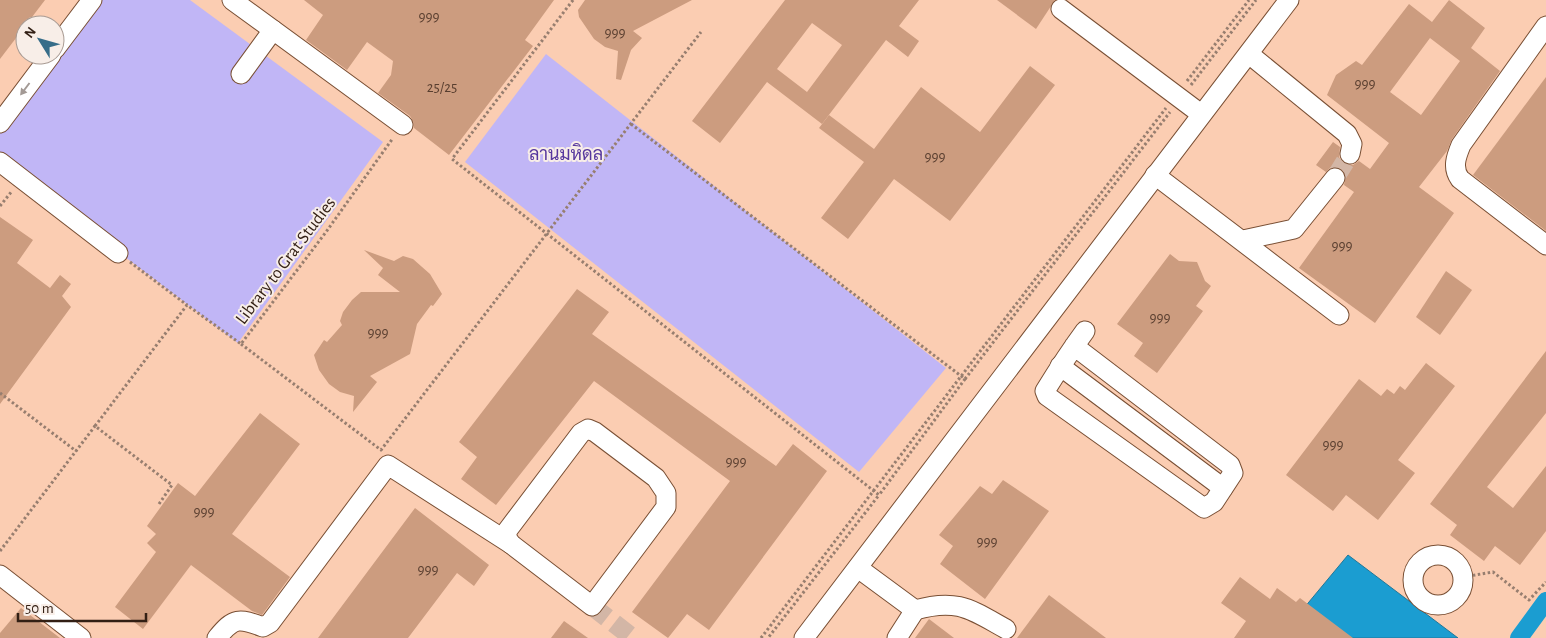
<svg xmlns="http://www.w3.org/2000/svg" width="1546" height="638" viewBox="0 0 1546 638" font-family="'Alegreya Sans',Sarabun,sans-serif">
	<style>
		.built { fill: #fbcdb2; fill-rule: evenodd }
		.green { fill: #c1b6f6 }
		.water { fill: #1b9dd1; stroke: #227798 }
		.lines { fill: none; stroke-linecap: round; stroke-linejoin: round }
		.canal { stroke: #1b9dd1; stroke-width: 18 }
		.building { fill: #cc9c7f; fill-rule: evenodd }
		.minor-tunnel { stroke: #d3b6a6; stroke-width: 19; stroke-dasharray: 19 9; stroke-linecap: butt }
		.minor-casing { stroke: #794f34; stroke-width: 21 }
		.path { stroke: #977e6f; stroke-width: 3; stroke-dasharray: 2.5 2.5; stroke-linecap: butt }
		.minor { stroke: #fff; stroke-width: 19 }
		.oneway { fill: #a39a95 }
		.labels { text-anchor: middle; dominant-baseline: central; stroke-width: 4; stroke-linejoin: round; paint-order: stroke }
		.number-label { font-size: 15px; fill: #583e2f }
		.park-label { font-size: 18px; fill: #56379e; stroke: #f8eee8 }
		.street-label { font-size: 18px; fill: #321f14; stroke: #f8eee8 }
	</style>
	<rect width="100%" height="100%" fill="#fbdcca"/>
	<path class="built" d="M 0,0 L 1546,0 L 1546,638 L 0,638 ZM 25,25 L 55,25 L 55,55 L 25,55 Z"/>
	<g class="green">
		<path d="M 92,0 L 190,0 L 383,142 L 238,343 L 0,162 L 0,123 Z"/>
		<path d="M 546,54 L 946,368 L 859,472 L 465,162 Z"/>
	</g>
	<path class="water" d="M 1348,555 L 1458,638 L 1279,638 Z"/>
	<g class="lines">
		<path class="canal" d="M 1519,638 L 1546,601"/>
	</g>
	<g class="building">
		<path d="M 0,0 L 45,0 L 0,59 Z"/>
		<path d="M 304,0 L 554,0 L 525,40 L 533,46 L 449,155 L 414,128 L 413,121 L 410,116 L 378,93 L 391,75 L 393,61 L 367,42 L 347,70 L 306,40 L 323,15 Z"/>
		<path d="M 585,0 L 692,0 L 633,31 L 642,38 L 631,50 L 621,80 L 616,79 L 618,51 L 605,47 L 594,39 L 579,17 L 578,10 Z"/>
		<path d="M 785,0 L 919,0 L 899,26 L 919,41 L 908,57 L 886,40 L 822,124 L 767,82 L 720,143 L 692,121 ZM 812,23 L 842,45 L 807,92 L 777,69 Z"/>
		<path d="M 997,0 L 1055,0 L 1036,29 Z"/>
		<path d="M 1449,0 L 1485,28 L 1471,48 L 1500,71 L 1452,139 L 1447,151 L 1419,187 L 1454,213 L 1375,323 L 1299,268 L 1354,192 L 1344,185 L 1346,174 L 1342,169 L 1331,167 L 1326,172 L 1316,165 L 1333,142 L 1340,147 L 1339,157 L 1343,163 L 1353,165 L 1359,161 L 1370,169 L 1389,143 L 1327,95 L 1336,75 L 1356,61 L 1362,65 L 1409,4 L 1432,22 ZM 1430,38 L 1460,61 L 1421,115 L 1390,92 Z"/>
		<path d="M 1030,66 L 1055,85 L 950,221 L 894,179 L 848,239 L 821,218 L 864,162 L 819,128 L 829,115 L 874,149 L 921,87 L 980,132 Z"/>
		<path d="M 1546,77 L 1546,231 L 1473,175 Z"/>
		<path d="M 0,217 L 33,240 L 17,263 L 50,288 L 60,275 L 71,284 L 62,296 L 71,307 L 0,404 Z"/>
		<path d="M 364,250 L 394,261 L 403,256 L 413,259 L 430,274 L 442,294 L 433,306 L 431,305 L 417,324 L 410,354 L 370,376 L 377,382 L 353,412 L 354,396 L 340,392 L 329,384 L 319,370 L 314,355 L 324,340 L 327,342 L 342,325 L 340,321 L 343,312 L 352,300 L 361,292 L 400,292 L 378,275 L 383,268 Z"/>
		<path d="M 1170,254 L 1179,261 L 1197,262 L 1205,281 L 1211,286 L 1196,306 L 1203,311 L 1157,373 L 1134,356 L 1143,343 L 1117,324 Z"/>
		<path d="M 1446,271 L 1472,290 L 1440,335 L 1416,317 Z"/>
		<path d="M 577,289 L 609,312 L 592,334 L 776,466 L 793,444 L 827,471 L 709,630 L 687,614 L 668,638 L 632,612 L 730,481 L 594,381 L 496,505 L 461,479 L 477,457 L 459,442 Z"/>
		<path d="M 1546,351 L 1546,413 L 1487,487 L 1513,508 L 1546,466 L 1546,531 L 1520,565 L 1495,546 L 1484,561 L 1450,535 L 1457,525 L 1430,504 Z"/>
		<path d="M 1426,363 L 1455,386 L 1398,460 L 1415,473 L 1378,520 L 1346,495 L 1333,511 L 1286,475 L 1359,379 L 1381,396 L 1387,389 L 1394,394 L 1400,386 L 1405,390 Z"/>
		<path d="M 260,413 L 300,444 L 232,534 L 290,577 L 262,615 L 252,611 L 191,565 L 143,629 L 115,607 L 156,552 L 147,543 L 156,534 L 147,526 L 178,483 L 195,496 Z"/>
		<path d="M 1003,480 L 1049,511 L 985,599 L 940,564 L 953,546 L 939,535 L 980,486 L 992,494 Z"/>
		<path d="M 415,508 L 489,565 L 474,586 L 457,573 L 408,638 L 318,638 Z"/>
		<path d="M 1240,577 L 1270,599 L 1277,588 L 1296,602 L 1300,598 L 1353,638 L 1234,638 L 1246,621 L 1221,603 Z"/>
		<path d="M 1049,595 L 1106,638 L 1017,638 Z"/>
		<path d="M 21,608 L 60,638 L 0,638 L 0,633 Z"/>
		<path d="M 929,619 L 954,638 L 915,638 Z"/>
		<path d="M 564,621 L 588,638 L 551,638 Z"/>
	</g>
	<g class="lines">
		<g class="minor-tunnel">
			<path d="M 1335,178 L 1350,154"/>
			<path d="M 592,606 L 633,638"/>
		</g>
		<defs>
			<g id="minor">
				<path d="M 232,0 L 403,125"/>
				<path d="M 1061,9 L 1201,114"/>
				<path d="M 1546,26 L 1461,145 C 1456,157 1452,168 1460,179 L 1546,245"/>
				<path d="M 55,49 L 92,0"/>
				<path d="M 1249,54 L 1347,134 L 1352,144 L 1350,154"/>
				<path d="M 241,74 L 273,30"/>
				<path d="M 0,123 L 51,55"/>
				<path d="M 0,162 L 118,253"/>
				<path d="M 1155,175 L 1339,315"/>
				<path d="M 1243,240 L 1294,229 L 1335,178"/>
				<path d="M 1074,346 L 1230,465 L 1233,473 L 1214,502 L 1204,508 L 1047,396 L 1045,391 C 1058,370 1071,350 1085,331"/>
				<path d="M 1060,366 L 1223,488"/>
				<path d="M 588,429 L 595,432 L 656,478 L 666,493 L 666,507 L 592,606 L 511,544 L 507,538 L 507,531 L 581,433 Z"/>
				<circle cx="1438" cy="580" r="25"/>
				<path d="M 858,568 L 915,610 L 897,638"/>
				<path d="M 0,575 L 81,638"/>
				<path d="M 915,610 C 957,598 970,609 1006,629"/>
				<path d="M 217,638 C 234,617 239,618 263,627 L 270,623 L 388,465 L 511,544"/>
				<path d="M 804,638 L 1289,0"/>
			</g>
		</defs>
		<use href="#minor" class="minor-casing"/>
		<g class="path">
			<path d="M 573,0 L 452,159 L 879,495 L 768,638"/>
			<path d="M 1187,81 L 1249,0"/>
			<path d="M 1191,85 L 1256,0"/>
			<path d="M 631,124 L 965,379 L 879,495"/>
			<path d="M 0,206 L 12,191"/>
			<path d="M 130,262 L 187,305"/>
			<path d="M 241,344 L 381,450 L 701,32"/>
			<path d="M 965,379 L 1170,112"/>
			<path d="M 0,393 L 76,451"/>
			<path d="M 159,504 L 172,485 L 95,426 L 187,305 L 241,344 L 326,232 L 393,138"/>
			<path d="M 0,551 L 95,426"/>
			<path d="M 1463,577 L 1493,572 L 1529,600 L 1546,582"/>
			<path d="M 761,638 L 1166,108"/>
		</g>
		<use href="#minor" class="minor"/>
	</g>
	<defs><path id="oneway-solid" d="M-6-.8H1V-3.2L6.5 0L1 3.2V.8H-6Z" transform="scale(1.25)"/></defs>
	<use class="oneway" href="#oneway-solid" transform="translate(25 89) rotate(127)"/>
	<g class="labels">
		<g class="number-label">
			<text x="429" y="16">999</text>
			<text x="615" y="32">999</text>
			<text x="1365" y="83">999</text>
			<text x="442" y="87">25/25</text>
			<text x="935" y="156">999</text>
			<text x="1342" y="245">999</text>
			<text x="1160" y="317">999</text>
			<text x="378" y="332">999</text>
			<text x="1333" y="444">999</text>
			<text x="736" y="461">999</text>
			<text x="204" y="511">999</text>
			<text x="987" y="541">999</text>
			<text x="428" y="569">999</text>
		</g>
		<g class="park-label">
			<text x="566" y="155">ลานมหิดล</text>
		</g>
		<g class="street-label">
			<text transform="translate(286 261) rotate(-53)">Library to Grat Studies</text>
		</g>
	</g>
	<g transform="translate(40 40) rotate(307)"><circle r="24" fill="#f8eee8" stroke="#a99b93"/>
	<path d="M0-4L9 19L0 12L-9 19Z" fill="#376d89"/>
	<text y="-8" font-size="14" font-weight="bold" text-anchor="middle" fill="#321f14">N</text>
	</g>
	<path d="M18 613v8h128v-8" fill="none" stroke="#321f14" stroke-width="2.5"/>
	<text x="25" y="613" font-size="15" fill="#321f14" stroke="#f8eee8" stroke-width="4" paint-order="stroke">50 m</text>
</svg>
